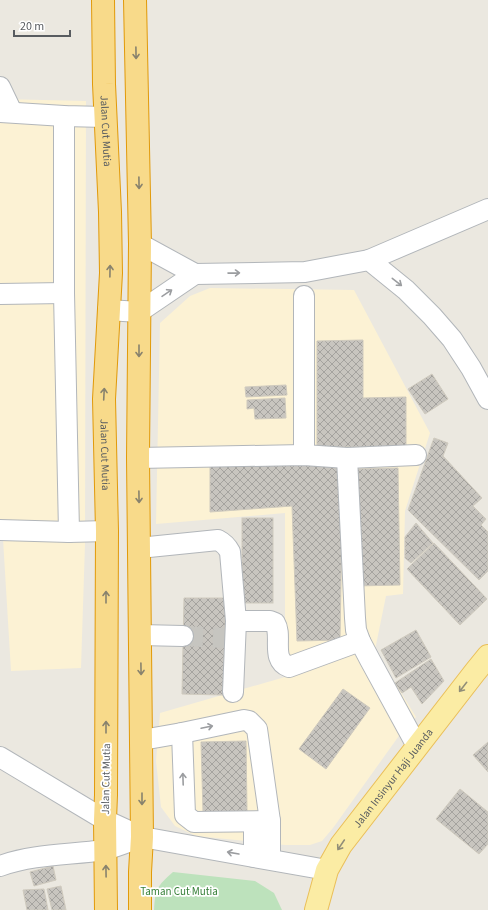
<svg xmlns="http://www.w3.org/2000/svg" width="488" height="910" viewBox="0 0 488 910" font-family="'Source Sans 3',sans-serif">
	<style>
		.commercial { fill: #fcf2d4 }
		.green { fill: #bde2bc }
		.building { fill: url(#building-cross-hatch); stroke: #cfcabe }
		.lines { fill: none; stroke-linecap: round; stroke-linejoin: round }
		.minor-tunnel { stroke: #c6c5c0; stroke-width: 20; stroke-dasharray: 20 10; stroke-linecap: butt }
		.minor-casing { stroke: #b2b6ba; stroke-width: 22 }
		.major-casing { stroke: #eabf59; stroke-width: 24 }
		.highway-casing { stroke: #e19a0a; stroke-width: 24 }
		.minor { stroke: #fff; stroke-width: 20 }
		.major { stroke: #fbeca4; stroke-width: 22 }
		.highway { stroke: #f8da8a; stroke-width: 22 }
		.oneway { stroke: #88826d }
		.oneway2 { stroke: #9b9da0 }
		.oneway3 { stroke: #918e78 }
		.labels { text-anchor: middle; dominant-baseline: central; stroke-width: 3.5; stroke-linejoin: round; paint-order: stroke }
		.street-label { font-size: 11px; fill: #585c60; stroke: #fff }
		.park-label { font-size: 11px; fill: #378039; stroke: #fff }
	</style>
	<defs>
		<pattern id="building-cross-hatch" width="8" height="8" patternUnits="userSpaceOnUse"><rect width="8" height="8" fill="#c8c5bf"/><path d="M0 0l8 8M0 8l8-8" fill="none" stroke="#a5a39f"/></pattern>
	</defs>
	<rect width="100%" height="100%" fill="#ebe8e0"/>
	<g class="commercial">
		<path d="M 0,99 L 86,101 L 85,544 L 81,668 L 11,671 L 3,539 L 0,538 Z"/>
		<path d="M 210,288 L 354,290 L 430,433 L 405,511 L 403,594 L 386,596 L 375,650 L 416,717 L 401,733 L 333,828 L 322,841 L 310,845 L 285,845 L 196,836 L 175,826 L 161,807 L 156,761 L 160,713 L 285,677 L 285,513 L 156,524 L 160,323 L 190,296 Z"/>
	</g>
	<path class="green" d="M 173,872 L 255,881 L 274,893 L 282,910 L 154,910 C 155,889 157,886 173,872 Z"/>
	<g class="building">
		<path d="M 363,340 L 363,398 L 406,397 L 406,447 L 317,447 L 317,341 Z"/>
		<path d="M 432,374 L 448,399 L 425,414 L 408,389 Z"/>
		<path d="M 286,385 L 287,395 L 246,397 L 245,387 Z"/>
		<path d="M 285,398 L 286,418 L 255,419 L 254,408 L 247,409 L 247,400 Z"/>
		<path d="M 434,438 L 448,443 L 443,456 L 482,498 L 473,506 L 486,519 L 481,525 L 488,532 L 488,571 L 479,580 L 408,510 Z"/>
		<path d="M 343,461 L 340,640 L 297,641 L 292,506 L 210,512 L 210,466 Z"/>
		<path d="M 398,468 L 400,585 L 355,586 L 354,469 Z"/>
		<rect x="242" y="518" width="31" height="85"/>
		<path d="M 416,523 L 433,543 L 411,563 L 405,558 L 405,537 Z"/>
		<path d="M 434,543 L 487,599 L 460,625 L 407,569 Z"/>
		<path d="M 184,598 L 226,598 L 223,695 L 182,694 Z"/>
		<path d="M 416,630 L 431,657 L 396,678 L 381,650 Z"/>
		<path d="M 431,659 L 444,681 L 422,704 L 411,687 L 402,693 L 395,683 Z"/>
		<path d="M 343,689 L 370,708 L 326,769 L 299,749 Z"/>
		<path d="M 246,741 L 247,811 L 203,812 L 201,742 Z"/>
		<path d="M 488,742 L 488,772 L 473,755 Z"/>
		<path d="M 460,789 L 488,812 L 488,844 L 479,854 L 436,819 Z"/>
		<path d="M 53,866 L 56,880 L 34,886 L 30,872 Z"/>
		<path d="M 61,886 L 66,910 L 52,910 L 47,889 Z"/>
		<path d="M 44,889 L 48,910 L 27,910 L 23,890 Z"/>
	</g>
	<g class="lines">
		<path class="minor-tunnel" d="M 183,636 L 225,638"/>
		<defs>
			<g id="minor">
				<path d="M 0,87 L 12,112"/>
				<path d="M 0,112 L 64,116 L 105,117"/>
				<path d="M 64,116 L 64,293 L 69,532"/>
				<path d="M 140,244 L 195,274 L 305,272 L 369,260 L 406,290 L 432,316 L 452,339 L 471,368 L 488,399"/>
				<path d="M 369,260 L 488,209"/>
				<path d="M 0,294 L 64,293"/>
				<path d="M 304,296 L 304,455"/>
				<path d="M 108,310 L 139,312 L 195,274"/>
				<path d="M 138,458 L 304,455 L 347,458 L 416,455"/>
				<path d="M 347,458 L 355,618 L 356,630 L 360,641 L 370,660 L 417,746"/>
				<path d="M 0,530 L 69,532 L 107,531"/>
				<path d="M 139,548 L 218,540 C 224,543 227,546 230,552 L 236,621 L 233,692"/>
				<path d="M 236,621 L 270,621 L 275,623 C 283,636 270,660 289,667 L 360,641"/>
				<path d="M 140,635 L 183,636"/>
				<path d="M 182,733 L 185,815 L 194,822 L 270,821"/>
				<path d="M 142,740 L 182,733 L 244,720 L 249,721 L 257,729 L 270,821 L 270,859"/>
				<path d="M 0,757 L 105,820 L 142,837 L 327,870"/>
				<path d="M 254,857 L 254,822"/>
				<path d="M 0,866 C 34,854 69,855 104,850 C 116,847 130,841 142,837"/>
			</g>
			<g id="major">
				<path id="s1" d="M 316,910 L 327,870 L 341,845 L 475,672 L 488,656"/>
			</g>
			<g id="highway">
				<path id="s2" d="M 103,0 L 104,84 L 110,212 L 111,273 L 104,399 L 107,531 L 106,795 L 105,820 L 106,910"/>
				<path d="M 135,0 L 140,244 L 138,458 L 142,837 L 140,872 L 140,910"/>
			</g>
		</defs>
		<use href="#minor" class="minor-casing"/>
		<use href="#major" class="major-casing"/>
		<use href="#highway" class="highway-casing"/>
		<use href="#minor" class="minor"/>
		<use href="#major" class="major"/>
		<use href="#highway" class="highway"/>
	</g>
	<defs><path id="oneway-shaft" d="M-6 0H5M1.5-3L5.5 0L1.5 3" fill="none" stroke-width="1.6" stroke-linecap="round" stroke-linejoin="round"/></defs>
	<g class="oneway">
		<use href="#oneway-shaft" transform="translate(136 53) rotate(89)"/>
		<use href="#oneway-shaft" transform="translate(139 183) rotate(89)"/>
		<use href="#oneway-shaft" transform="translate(110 271) rotate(-89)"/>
		<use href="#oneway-shaft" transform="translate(139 351) rotate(90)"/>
		<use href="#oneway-shaft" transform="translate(104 394) rotate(-87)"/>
		<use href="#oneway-shaft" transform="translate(139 497) rotate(89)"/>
		<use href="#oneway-shaft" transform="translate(106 597) rotate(-90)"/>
		<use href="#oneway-shaft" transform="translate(141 669) rotate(89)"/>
		<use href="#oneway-shaft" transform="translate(106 727) rotate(-90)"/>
		<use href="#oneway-shaft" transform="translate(142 799) rotate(90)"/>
		<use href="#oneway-shaft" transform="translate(106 871) rotate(-91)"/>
	</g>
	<g class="oneway2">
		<use href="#oneway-shaft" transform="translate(234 273) rotate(-1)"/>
		<use href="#oneway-shaft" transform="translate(397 282) rotate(38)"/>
		<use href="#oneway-shaft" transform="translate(167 293) rotate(-34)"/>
		<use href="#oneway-shaft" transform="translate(207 727) rotate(-12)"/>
		<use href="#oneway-shaft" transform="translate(183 779) rotate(-92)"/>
		<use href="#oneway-shaft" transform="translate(233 853) rotate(-170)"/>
	</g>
	<g class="oneway3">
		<use href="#oneway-shaft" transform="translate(463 687) rotate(128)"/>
		<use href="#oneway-shaft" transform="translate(341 845) rotate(124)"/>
	</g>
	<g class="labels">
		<g class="street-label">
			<text stroke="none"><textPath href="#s2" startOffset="131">Jalan Cut Mutia</textPath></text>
			<text stroke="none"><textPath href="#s2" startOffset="455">Jalan Cut Mutia</textPath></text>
			<text stroke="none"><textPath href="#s1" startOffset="155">Jalan Insinyur Haji Juanda</textPath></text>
			<text transform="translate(106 779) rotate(-89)">Jalan Cut Mutia</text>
		</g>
		<g class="park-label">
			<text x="179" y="891">Taman Cut Mutia</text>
		</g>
	</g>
	<path d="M14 30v6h56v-6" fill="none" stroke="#585c60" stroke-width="2"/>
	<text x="20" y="30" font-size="12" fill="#585c60" stroke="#ffffff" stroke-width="3" paint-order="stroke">20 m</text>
</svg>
